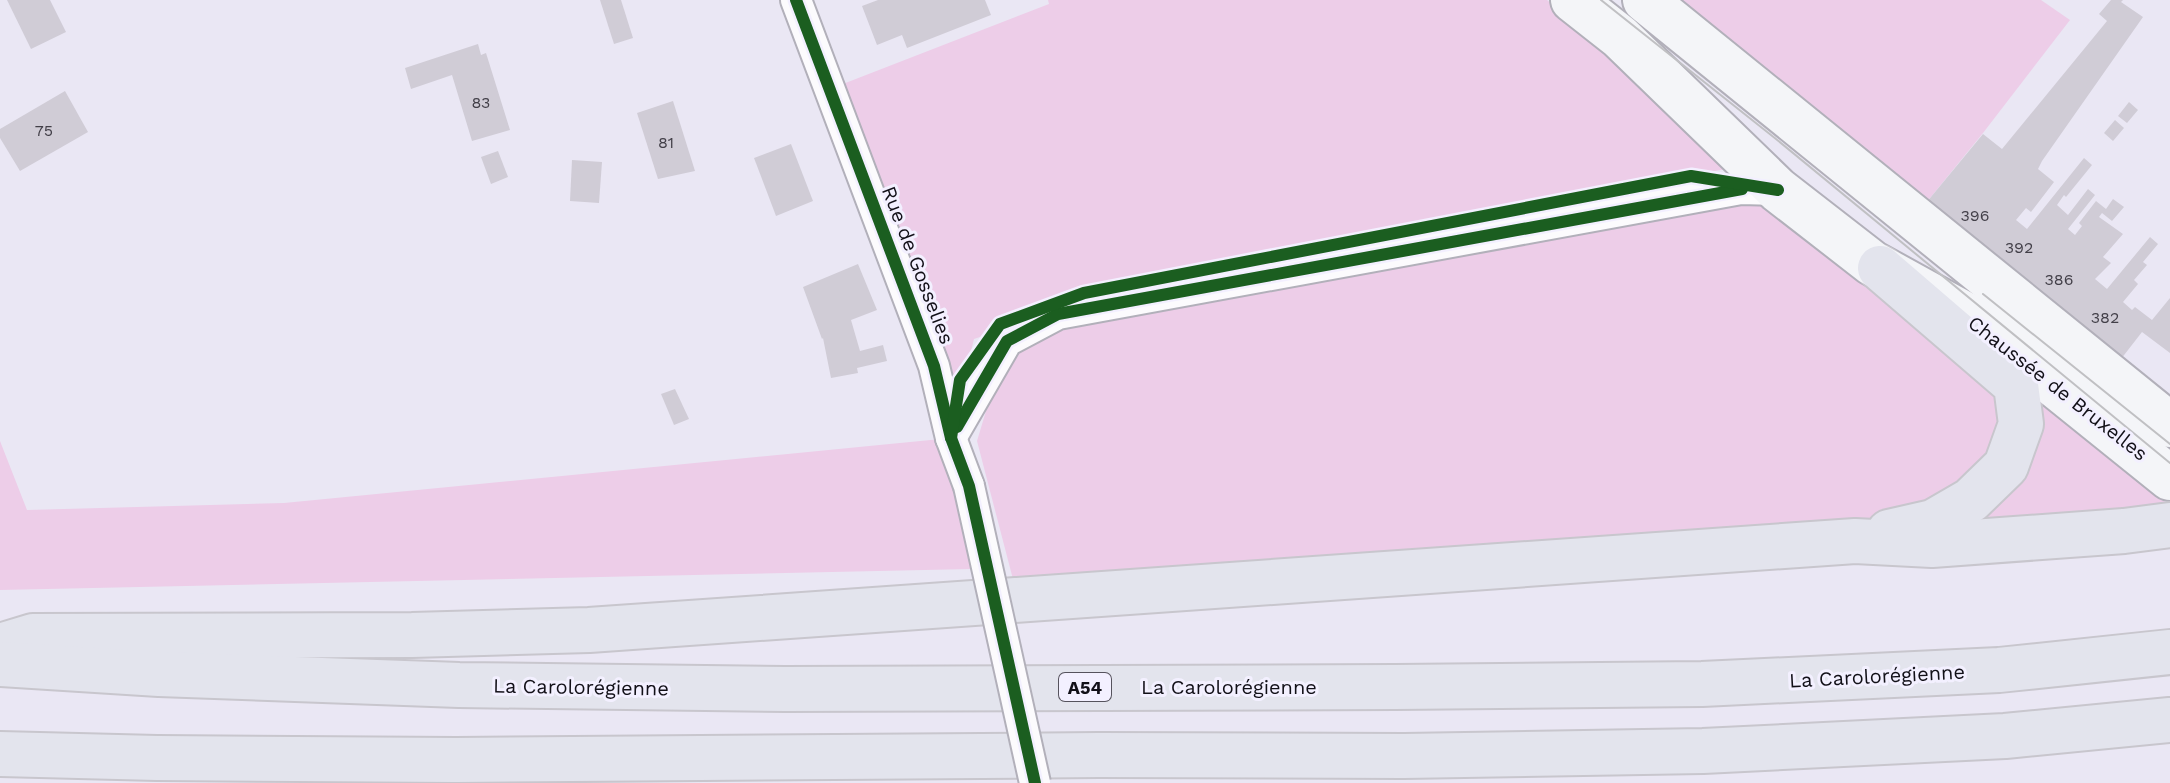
<svg xmlns="http://www.w3.org/2000/svg" width="2170" height="783" viewBox="0 0 2170 783" font-family="'Work Sans',sans-serif">
	<style>
		.green { fill: #edcde8 }
		.building { fill: #d0ccd6 }
		.lines { fill: none; stroke-linecap: round; stroke-linejoin: round }
		.minor-casing { stroke: #b2b0ba; stroke-width: 34 }
		.secondary-casing { stroke: #b2b0ba; stroke-width: 48 }
		.motorway-casing { stroke: #c8c6cd; stroke-width: 48 }
		.minor { stroke: #fcfbfd; stroke-width: 30 }
		.secondary { stroke: #f4f5f8; stroke-width: 44 }
		.motorway { stroke: #e3e4ed; stroke-width: 44 }
		.tram { stroke: #c0c0c3; stroke-width: 2 }
		.minor-bridge-casing { stroke: #b2b0ba; stroke-width: 34; stroke-linecap: butt }
		.minor-bridge { stroke: #fcfbfd; stroke-width: 30 }
		.cycleway-casing { stroke: #f3f0ff; stroke-width: 17 }
		.cycleway { stroke: #1b5e20; stroke-width: 12 }
		.labels { text-anchor: middle; dominant-baseline: central; stroke-width: 6; stroke-linejoin: round; paint-order: stroke }
		.number-label { font-size: 16px; fill: #423f48 }
		.shield { fill: #f3f0ff; stroke: #56535d; stroke-width: 2 }
		.shield-label { font-size: 18px; font-weight: bold; fill: #121018 }
		.street-label { font-size: 20px; fill: #121018; stroke: #f3f0ff }
	</style>
	<rect width="100%" height="100%" fill="#eae7f4"/>
	<g class="green">
		<path d="M 1048,0 L 1547,0 L 1751,164 L 1146,281 L 974,339 L 954,419 L 830,89 L 1049,4 Z"/>
		<path d="M 1677,0 L 2041,0 L 2070,20 L 1983,133 L 1926,203 Z"/>
		<path d="M 1778,190 L 2016,385 L 2169,505 L 2036,525 L 1015,587 L 977,441 L 1007,341 Z"/>
		<path d="M 951,438 L 971,569 L 0,590 L 0,441 L 27,510 L 284,503 Z"/>
	</g>
	<g class="building">
		<path d="M 7,0 L 50,0 L 66,32 L 31,49 Z"/>
		<path d="M 600,0 L 621,0 L 633,38 L 614,44 Z"/>
		<path d="M 878,0 L 985,0 L 991,15 L 907,48 L 902,35 L 877,45 L 862,6 Z"/>
		<path d="M 2111,0 L 2123,0 L 2121,2 L 2143,17 L 2042,161 L 2038,169 L 2054,182 L 2031,212 L 2026,208 L 2016,220 L 2027,229 L 2084,158 L 2092,165 L 2066,197 L 2064,195 L 2057,205 L 2068,215 L 2088,189 L 2095,195 L 2068,229 L 2075,235 L 2082,226 L 2079,223 L 2096,201 L 2106,209 L 2113,199 L 2124,207 L 2112,221 L 2102,213 L 2099,217 L 2123,234 L 2103,257 L 2111,263 L 2095,279 L 2107,289 L 2150,237 L 2158,244 L 2143,262 L 2147,265 L 2134,280 L 2138,284 L 2123,302 L 2132,310 L 2135,307 L 2152,320 L 2170,298 L 2170,353 L 2142,332 L 2121,359 L 1926,203 L 1983,134 L 2002,149 L 2107,21 L 2099,14 Z"/>
		<path d="M 478,44 L 481,55 L 486,53 L 510,130 L 472,141 L 452,75 L 411,89 L 405,68 Z"/>
		<path d="M 65,91 L 88,132 L 20,171 L 0,138 L 0,129 Z"/>
		<path d="M 673,101 L 695,171 L 658,179 L 637,113 Z"/>
		<path d="M 2129,102 L 2138,110 L 2127,123 L 2118,116 Z"/>
		<path d="M 2115,120 L 2124,128 L 2113,141 L 2104,133 Z"/>
		<path d="M 791,144 L 813,201 L 776,216 L 754,158 Z"/>
		<path d="M 498,151 L 508,177 L 491,184 L 481,157 Z"/>
		<path d="M 572,160 L 602,162 L 599,203 L 570,201 Z"/>
		<path d="M 858,264 L 877,310 L 851,320 L 860,351 L 883,345 L 887,361 L 857,368 L 858,373 L 831,378 L 823,338 L 822,339 L 803,287 Z"/>
		<path d="M 675,389 L 689,419 L 674,425 L 661,394 Z"/>
	</g>
	<g class="lines">
		<defs>
			<g id="minor">
				<path d="M 796,0 L 934,366 L 951,438 L 969,486"/>
				<path d="M 951,438 L 1007,341 L 1058,314 L 1741,189 L 1778,190"/>
			</g>
			<g id="secondary">
				<path d="M 1573,0 L 1620,37 L 1778,190 L 1872,263 L 1970,317 L 2170,478"/>
				<path d="M 1645,0 L 2170,425"/>
			</g>
			<g id="motorway">
				<path d="M 1880,268 L 2016,385 L 2021,424 L 2006,466 L 1971,500 L 1933,522 L 1889,532"/>
				<path d="M 0,646 L 33,636 L 412,635 L 589,630 L 1855,541 L 1932,545 L 2124,531 L 2170,525"/>
				<path d="M 0,664 L 159,674 L 459,685 L 785,689 L 1396,687 L 1702,684 L 1999,670 L 2170,652"/>
				<path d="M 0,754 L 157,758 L 456,760 L 1099,755 L 1404,756 L 1703,751 L 2005,736 L 2170,720"/>
			</g>
		</defs>
		<use href="#minor" class="minor-casing"/>
		<use href="#secondary" class="secondary-casing"/>
		<use href="#motorway" class="motorway-casing"/>
		<use href="#minor" class="minor"/>
		<use href="#secondary" class="secondary"/>
		<use href="#motorway" class="motorway"/>
		<g class="tram">
			<path d="M 1601,0 L 1776,139 L 2170,463"/>
			<path d="M 1983,294 L 2170,444"/>
		</g>
		<defs>
			<path id="minor-bridge" d="M 969,486 L 1035,783"/>
		</defs>
		<use href="#minor-bridge" class="minor-bridge-casing"/>
		<use href="#minor-bridge" class="minor-bridge"/>
		<defs>
			<g id="cycleway">
				<path d="M 796,0 L 934,366 L 951,438 L 969,486 L 1035,783"/>
				<path d="M 957,427 L 1007,341 L 1058,314 L 1742,189"/>
				<path d="M 951,438 L 960,380 L 1000,324 L 1084,293 L 1691,176 L 1778,190"/>
			</g>
		</defs>
		<use href="#cycleway" class="cycleway-casing"/>
		<use href="#cycleway" class="cycleway"/>
	</g>
	<g class="labels">
		<g class="number-label">
			<text x="481" y="102">83</text>
			<text x="44" y="130">75</text>
			<text x="666" y="142">81</text>
			<text x="1975" y="215">396</text>
			<text x="2019" y="247">392</text>
			<text x="2059" y="279">386</text>
			<text x="2105" y="317">382</text>
		</g>
		<rect class="shield" x="1059" y="673" width="52" height="28" rx="6"/>
		<g class="shield-label">
			<text x="1085" y="687">A54</text>
		</g>
		<g class="street-label">
			<text transform="translate(918 265) rotate(69)">Rue de Gosselies</text>
			<text transform="translate(2058 388) rotate(38)">Chaussée de Bruxelles</text>
			<text transform="translate(1877 676) rotate(-3)">La Carolorégienne</text>
			<text transform="translate(581 687) rotate(1)">La Carolorégienne</text>
			<text x="1229" y="687">La Carolorégienne</text>
		</g>
	</g>
</svg>
